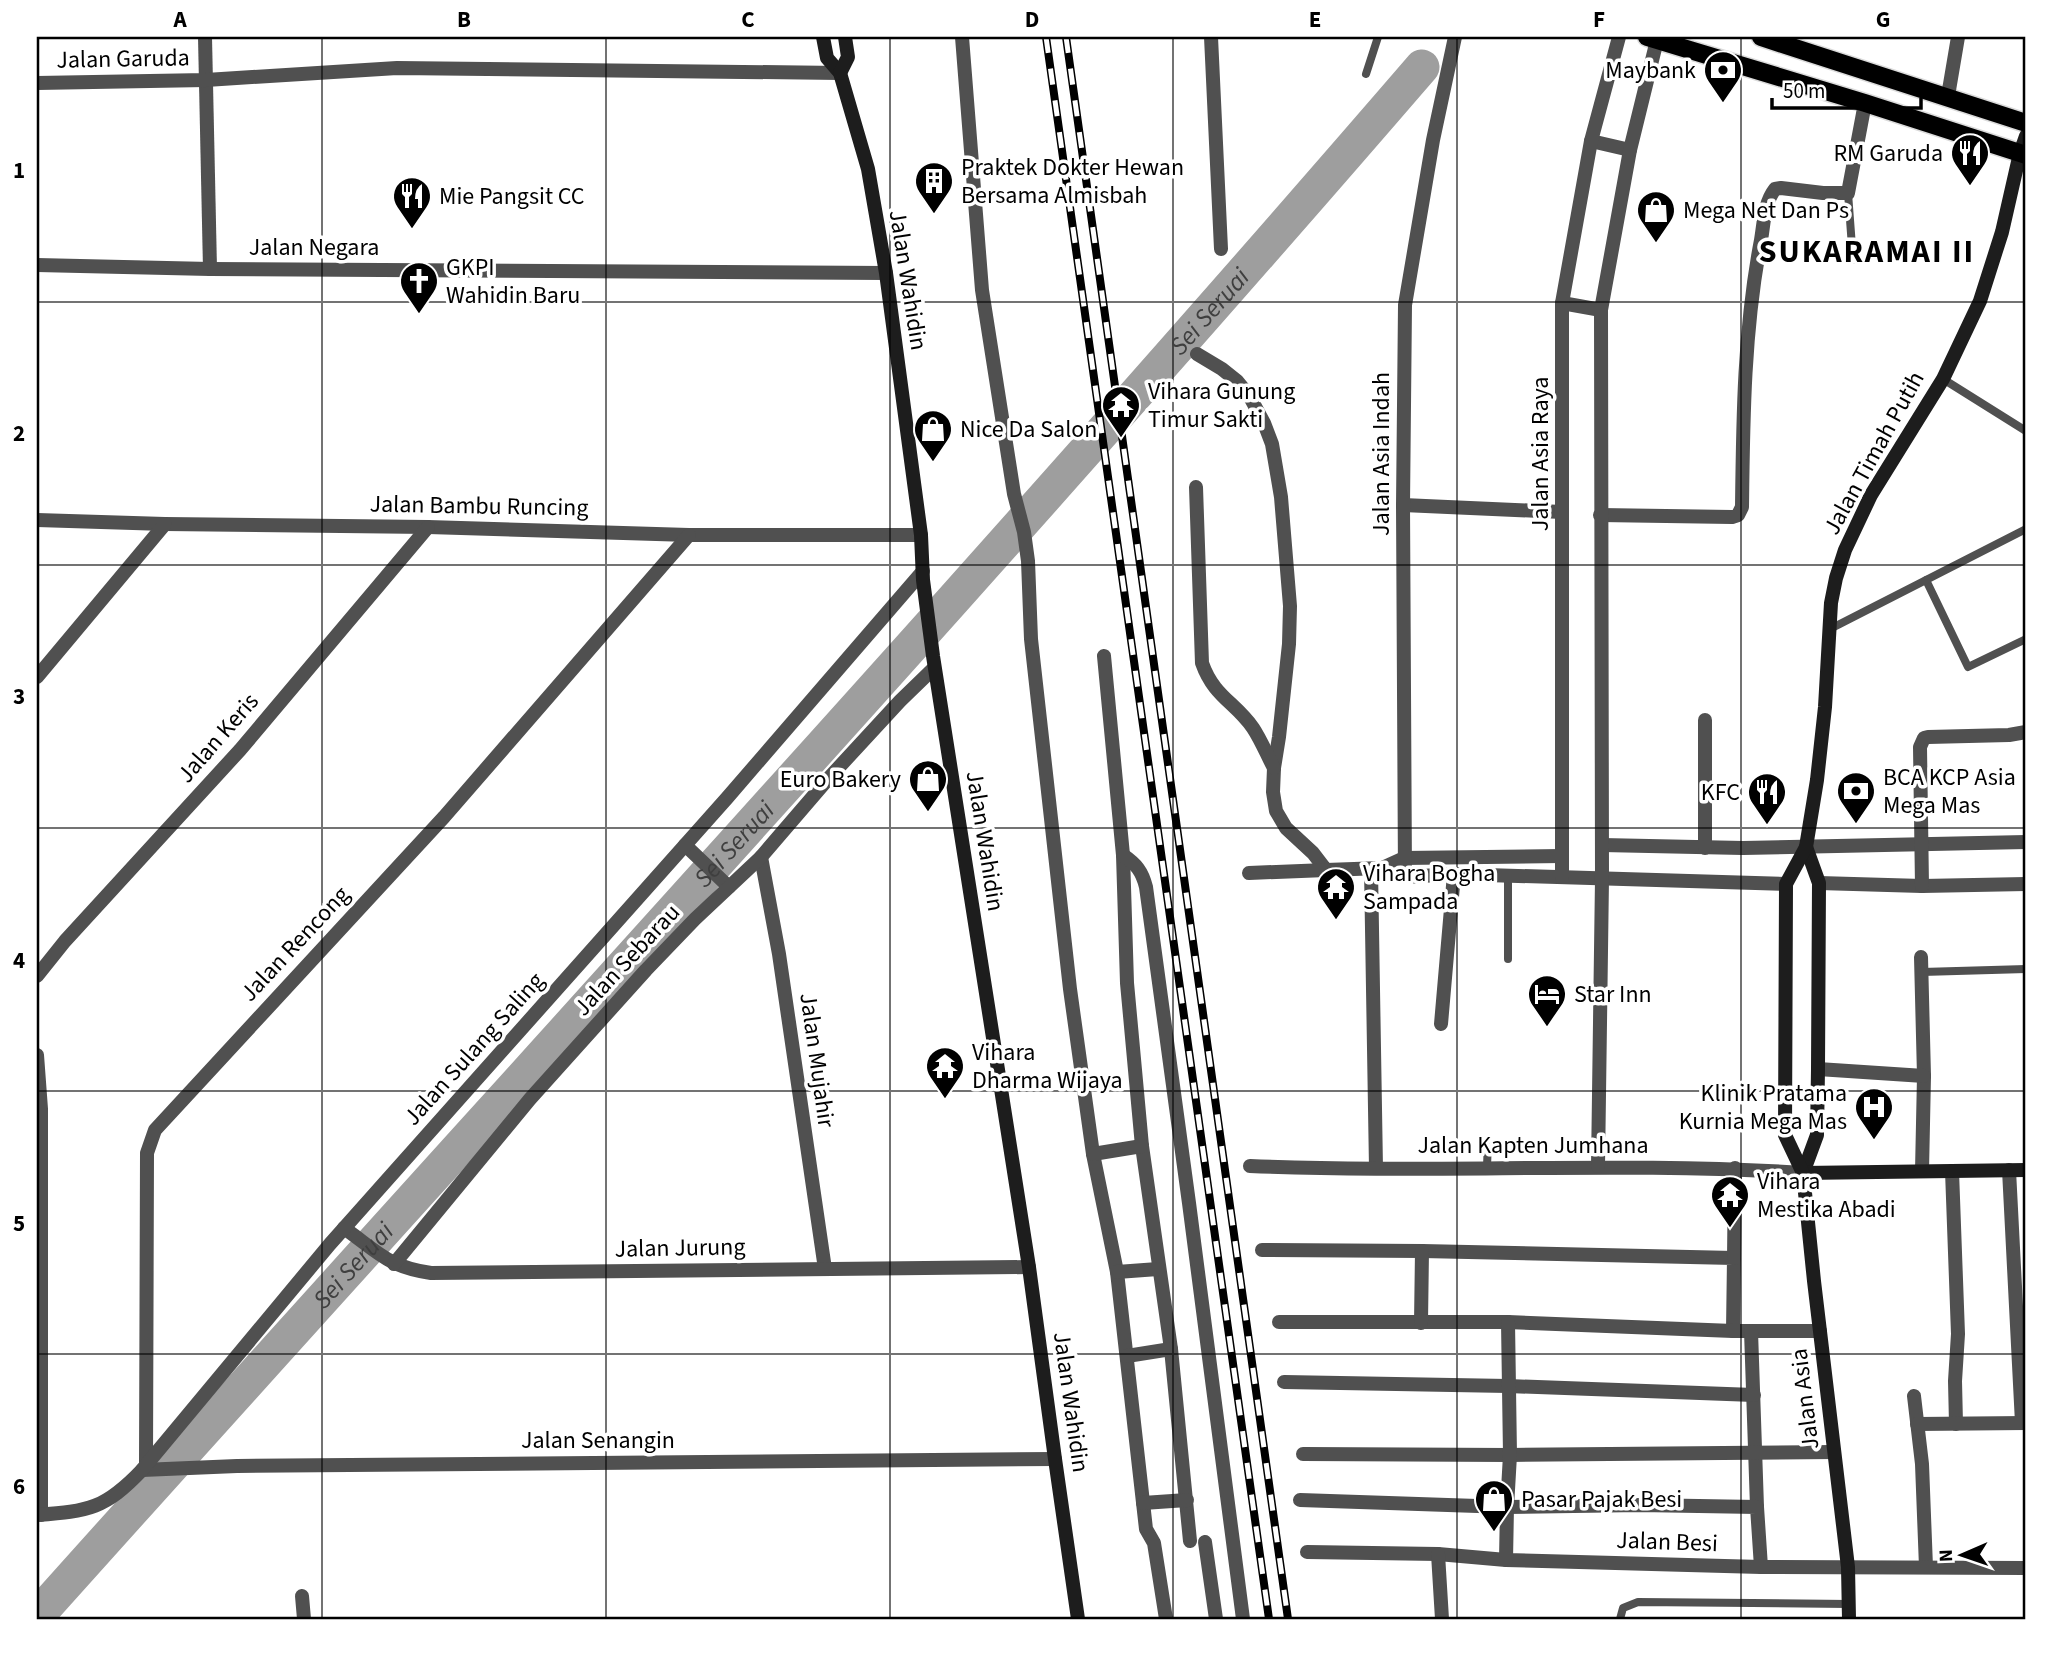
<svg xmlns="http://www.w3.org/2000/svg" width="2063" height="1656" viewBox="0 0 2063 1656" font-family="'Source Sans 3',sans-serif">
	<style>
		.lines { fill: none; stroke-linecap: round; stroke-linejoin: round }
		.river { stroke: #9e9e9e; stroke-width: 35 }
		.primary-casing { stroke: #dbdbdb; stroke-width: 21 }
		.lane { stroke: #505050; stroke-width: 8 }
		.street { stroke: #505050; stroke-width: 14 }
		.secondary { stroke: #1d1d1d; stroke-width: 14 }
		.primary { stroke: #000; stroke-width: 18 }
		.rail-casing { stroke: #000; stroke-width: 8 }
		.rail { stroke: #fff; stroke-width: 5; stroke-dasharray: 16; stroke-linecap: butt }
		.grid { fill: none; stroke: #000; stroke-width: 2; stroke-opacity: 0.55 }
		.labels { text-anchor: middle; dominant-baseline: central; stroke-width: 7; stroke-linejoin: round; paint-order: stroke }
		.street-label { font-size: 24px; fill: #000; stroke: #fff }
		.poi-label { font-size: 24px; fill: #000; stroke: #fff; text-anchor: start }
		.water-label { font-size: 26px; font-style: italic; fill: #3f3f3f; stroke: #fff }
		.district-label { font-size: 32px; font-weight: bold; letter-spacing: 2px; fill: #000; stroke: #fff }
		.neatline { fill: none; stroke: #000; stroke-width: 2.5 }
		.grid-label { font-size: 23px; text-anchor: middle; font-weight: bold; fill: #000 }
	</style>
	<rect width="100%" height="100%" fill="#fff"/>
	<g class="lines">
		<path class="river" id="s1" d="M 37,1616 C 499,1100 969,592 1422,67"/>
		<defs>
			<g id="primary">
				<path d="M 1647,37 L 1865,103 L 2026,155"/>
				<path d="M 1761,37 L 2026,123"/>
			</g>
		</defs>
		<use href="#primary" class="primary-casing"/>
		<g class="lane">
			<path d="M 1366,74 L 1378,37"/>
			<path d="M 1848,193 L 1853,260"/>
			<path d="M 1943,379 L 2026,431"/>
			<path d="M 1926,580 L 1968,667 L 2026,639"/>
			<path d="M 1830,629 L 2026,529"/>
			<path d="M 1508,959 L 1508,876"/>
			<path d="M 1922,972 L 2026,969"/>
			<path d="M 1487,1167 L 1488,1140"/>
			<path d="M 1620,1619 L 1623,1608 L 1638,1602 L 1849,1604"/>
		</g>
		<g class="street">
			<path d="M 205,37 L 210,269"/>
			<path d="M 962,37 L 982,290 L 1014,494 L 1024,532 L 1028,561 L 1031,639 L 1070,989 L 1093,1154 L 1117,1272 L 1146,1529 L 1154,1543 L 1166,1619"/>
			<path d="M 1211,37 L 1221,249"/>
			<path d="M 37,83 L 206,80 L 397,68 L 840,73"/>
			<path d="M 1948,96 L 1958,37"/>
			<path d="M 1591,141 L 1630,150"/>
			<path d="M 37,265 L 210,269 L 886,273"/>
			<path d="M 1562,303 L 1601,310"/>
			<path d="M 1197,354 L 1222,369 L 1237,381 L 1250,397 L 1264,423 L 1272,444 L 1281,497 L 1290,606 L 1289,644 L 1279,737 L 1274,768 L 1273,792 L 1276,811 L 1286,828 L 1313,853 L 1326,870 L 1382,868 L 1404,858 L 1562,856"/>
			<path d="M 1196,487 L 1202,663 C 1214,697 1235,702 1253,728 C 1261,740 1267,755 1274,768"/>
			<path d="M 1403,505 L 1562,512"/>
			<path d="M 1600,515 L 1732,517 L 1738,515 L 1742,507 C 1743,418 1744,328 1761,240 C 1764,223 1764,203 1775,189 L 1781,188 L 1823,193 L 1848,193 L 1865,103"/>
			<path d="M 37,520 L 165,524 L 428,527 L 689,535 L 921,535"/>
			<path d="M 1104,656 L 1123,855 L 1127,983 L 1142,1146 L 1171,1349 L 1190,1541"/>
			<path d="M 37,677 L 165,524"/>
			<path d="M 685,845 L 729,887"/>
			<path d="M 1602,845 L 1743,848 L 2026,842"/>
			<path d="M 1705,848 L 1705,720"/>
			<path d="M 1123,855 C 1136,864 1142,871 1146,887 L 1189,1203 L 1243,1619"/>
			<path d="M 761,857 L 779,954 L 825,1269"/>
			<path d="M 1371,869 L 1376,1168"/>
			<path d="M 1249,873 L 1326,870"/>
			<path d="M 1397,874 L 1405,877 L 1454,874 L 1786,884"/>
			<path d="M 1405,877 L 1403,505 L 1405,305 L 1433,140 L 1455,37"/>
			<path d="M 1562,877 L 1562,303 L 1591,141 L 1619,37"/>
			<path d="M 1819,883 L 1922,886 L 2026,884"/>
			<path d="M 1922,886 L 1920,747 L 1924,738 L 1928,737 L 2009,735 L 2026,732"/>
			<path d="M 1921,957 L 1924,1076 L 1922,1171"/>
			<path d="M 37,976 L 65,941 L 240,750 L 428,527"/>
			<path d="M 1441,1024 L 1454,874"/>
			<path d="M 37,1055 L 41,1109 L 41,1515"/>
			<path d="M 1818,1069 L 1924,1076"/>
			<path d="M 1093,1154 L 1142,1146"/>
			<path d="M 1250,1166 C 1434,1174 1619,1161 1803,1173"/>
			<path d="M 1598,1166 L 1602,879 L 1601,310 L 1630,150 L 1657,40"/>
			<path d="M 2009,1170 L 2022,1423"/>
			<path d="M 1952,1171 L 1958,1334 L 1955,1381 L 1956,1424"/>
			<path d="M 344,1228 C 378,1252 388,1267 431,1273 L 1029,1267"/>
			<path d="M 1262,1250 L 1422,1251 L 1734,1258 L 1733,1331"/>
			<path d="M 1734,1258 L 1735,1168"/>
			<path d="M 394,1264 L 530,1099 L 646,970 L 695,919 L 761,857 L 828,779 L 900,701 L 934,668"/>
			<path d="M 1117,1272 L 1158,1269"/>
			<path d="M 1279,1322 L 1508,1322 L 1733,1331 L 1820,1331"/>
			<path d="M 1421,1323 L 1422,1251"/>
			<path d="M 1751,1331 L 1757,1507"/>
			<path d="M 1127,1356 L 1171,1349"/>
			<path d="M 1284,1382 L 1508,1386 L 1754,1395"/>
			<path d="M 1914,1396 L 1922,1464 L 1926,1567"/>
			<path d="M 1917,1424 L 2026,1423"/>
			<path d="M 1303,1454 L 1510,1455 L 1834,1452"/>
			<path d="M 146,1465 L 147,1153 L 155,1130 L 444,817 L 689,535"/>
			<path d="M 142,1470 L 237,1466 L 1055,1459"/>
			<path d="M 1300,1500 L 1507,1507 L 1640,1505 L 1757,1507 L 1761,1567"/>
			<path d="M 1143,1503 L 1187,1500"/>
			<path d="M 37,1515 C 89,1511 105,1509 142,1470 L 330,1244 L 727,798 L 923,571"/>
			<path d="M 1205,1542 L 1216,1619"/>
			<path d="M 1307,1552 L 1438,1554 L 1506,1560 L 1761,1567 L 2026,1568"/>
			<path d="M 1438,1554 L 1442,1619"/>
			<path d="M 1506,1560 L 1507,1507 L 1510,1455 L 1508,1322"/>
			<path d="M 302,1596 L 304,1619"/>
		</g>
		<g class="secondary">
			<path d="M 823,37 L 827,58 L 840,73 L 868,169 L 886,273 L 921,535 L 923,580 L 933,656 L 1029,1267 L 1055,1459 L 1078,1619"/>
			<path d="M 840,73 L 848,57 L 845,37"/>
			<path d="M 1803,1173 L 1817,1135 L 1818,1069 L 1819,883 L 1806,847"/>
			<path d="M 1803,1173 L 2026,1170"/>
			<path d="M 1849,1619 L 1848,1567 L 1814,1281 L 1803,1173 L 1785,1135 L 1786,884 L 1806,847 L 1817,780 L 1825,707 L 1831,603 L 1836,578 L 1845,550 L 1871,495 L 1943,379 L 1980,301 L 2002,232 L 2020,153 L 2026,136"/>
		</g>
		<use href="#primary" class="primary"/>
		<defs>
			<g id="rail">
				<path d="M 1046,37 L 1269,1619"/>
				<path d="M 1066,37 L 1288,1619"/>
			</g>
		</defs>
		<use href="#rail" class="rail-casing"/>
		<use href="#rail" class="rail"/>
	</g>
	<path class="grid" d="M 322,37 L 322,1619M 606,37 L 606,1619M 890,37 L 890,1619M 1173,37 L 1173,1619M 1457,37 L 1457,1619M 1741,37 L 1741,1619M 37,302 L 2026,302M 37,565 L 2026,565M 37,828 L 2026,828M 37,1091 L 2026,1091M 37,1354 L 2026,1354"/>
	<defs>
		<symbol id="bank-pin" viewBox="-11 -11 22 30"><path d="M0 17L-7.5 6A9.5 9.5 0 1 1 7.5 6Z" fill="#000" stroke="#fff"/><path d="M-6-4H6V4H-6ZM0-2.3a2.3 2.3 0 1 0 0 4.6a2.3 2.3 0 1 0 0-4.6Z" fill="#fff"/></symbol>
		<symbol id="restaurant-pin" viewBox="-11 -11 22 30"><path d="M0 17L-7.5 6A9.5 9.5 0 1 1 7.5 6Z" fill="#000" stroke="#fff"/><path d="M-5-6h1v4h1v-4h1v4h1v-4h1v5L-1.5 .5V6h-2V.5L-5-1ZM5-6V6H3V1.5H1.5Q1.5-4 5-6Z" fill="#fff"/></symbol>
		<symbol id="building-pin" viewBox="-11 -11 22 30"><path d="M0 17L-7.5 6A9.5 9.5 0 1 1 7.5 6Z" fill="#000" stroke="#fff"/><path d="M-4-6H4V6H1V3H-1V6H-4ZM-2.5-4.3h1.7v1.8h-1.7ZM.8-4.3h1.7v1.8H.8ZM-2.5-1h1.7V.8h-1.7ZM.8-1h1.7V.8H.8Z" fill="#fff"/></symbol>
		<symbol id="shop-pin" viewBox="-11 -11 22 30"><path d="M0 17L-7.5 6A9.5 9.5 0 1 1 7.5 6Z" fill="#000" stroke="#fff"/><path d="M-5-2.5h2.3a2.7 3.5 0 0 1 5.4 0H5L5.5 6h-11ZM-1.5-2.5h3a1.5 2.3 0 0 0-3 0Z" fill="#fff"/></symbol>
		<symbol id="church-pin" viewBox="-11 -11 22 30"><path d="M0 17L-7.5 6A9.5 9.5 0 1 1 7.5 6Z" fill="#000" stroke="#fff"/><path d="M-1.2-6h2.4v3.5h3.3v2.4h-3.3V6h-2.4V-.1h-3.3v-2.4h3.3Z" fill="#fff"/></symbol>
		<symbol id="temple-pin" viewBox="-11 -11 22 30"><path d="M0 17L-7.5 6A9.5 9.5 0 1 1 7.5 6Z" fill="#000" stroke="#fff"/><path d="M0-6L5-2H3V0L6.5 2.5H4V6H1.5V3h-3V6H-4V2.5H-6.5L-3 0V-2H-5Z" fill="#fff"/></symbol>
		<symbol id="hotel-pin" viewBox="-11 -11 22 30"><path d="M0 17L-7.5 6A9.5 9.5 0 1 1 7.5 6Z" fill="#000" stroke="#fff"/><path d="M-6-4.5h1.5V1H6V5H4.5V3h-9V5H-6ZM-4 0a1.8 1.8 0 1 1 3.6 0ZM.5 0V-2.5h3Q6-2.5 6 0Z" fill="#fff"/></symbol>
		<symbol id="hospital-pin" viewBox="-11 -11 22 30"><path d="M0 17L-7.5 6A9.5 9.5 0 1 1 7.5 6Z" fill="#000" stroke="#fff"/><path d="M-5-5h3v3.5h4V-5h3V5h-3V1.5h-4V5h-3Z" fill="#fff"/></symbol>
	</defs>
	<g fill-rule="evenodd">
		<use href="#bank-pin" x="1701" y="48" width="44" height="60"/>
		<use href="#restaurant-pin" x="1948" y="131" width="44" height="60"/>
		<use href="#building-pin" x="912" y="159" width="44" height="60"/>
		<use href="#restaurant-pin" x="390" y="174" width="44" height="60"/>
		<use href="#shop-pin" x="1634" y="188" width="44" height="60"/>
		<use href="#church-pin" x="397" y="259" width="44" height="60"/>
		<use href="#temple-pin" x="1099" y="383" width="44" height="60"/>
		<use href="#shop-pin" x="911" y="407" width="44" height="60"/>
		<use href="#shop-pin" x="906" y="757" width="44" height="60"/>
		<use href="#bank-pin" x="1834" y="769" width="44" height="60"/>
		<use href="#restaurant-pin" x="1745" y="770" width="44" height="60"/>
		<use href="#temple-pin" x="1314" y="865" width="44" height="60"/>
		<use href="#hotel-pin" x="1525" y="972" width="44" height="60"/>
		<use href="#temple-pin" x="923" y="1044" width="44" height="60"/>
		<use href="#hospital-pin" x="1852" y="1085" width="44" height="60"/>
		<use href="#temple-pin" x="1708" y="1173" width="44" height="60"/>
		<use href="#shop-pin" x="1472" y="1477" width="44" height="60"/>
	</g>
	<g class="labels">
		<g class="street-label">
			<text transform="translate(123 59) rotate(-1)">Jalan Garuda</text>
			<text x="314" y="247">Jalan Negara</text>
			<text transform="translate(908 280) rotate(81)">Jalan Wahidin</text>
			<text transform="translate(1874 453) rotate(-61)">Jalan Timah Putih</text>
			<text transform="translate(1381 454) rotate(-90)">Jalan Asia Indah</text>
			<text transform="translate(1540 454) rotate(-90)">Jalan Asia Raya</text>
			<text transform="translate(479 506) rotate(1)">Jalan Bambu Runcing</text>
			<text transform="translate(218 738) rotate(-49)">Jalan Keris</text>
			<text transform="translate(985 841) rotate(81)">Jalan Wahidin</text>
			<text transform="translate(295 944) rotate(-47)">Jalan Rencong</text>
			<text transform="translate(627 960) rotate(-47)">Jalan Sebarau</text>
			<text transform="translate(474 1049) rotate(-48)">Jalan Sulang Saling</text>
			<text transform="translate(817 1060) rotate(82)">Jalan Mujahir</text>
			<text x="1533" y="1145">Jalan Kapten Jumhana</text>
			<text transform="translate(680 1248) rotate(-1)">Jalan Jurung</text>
			<text transform="translate(1805 1399) rotate(-97)">Jalan Asia</text>
			<text transform="translate(1071 1402) rotate(82)">Jalan Wahidin</text>
			<text x="598" y="1440">Jalan Senangin</text>
			<text transform="translate(1667 1542) rotate(2)">Jalan Besi</text>
		</g>
		<g class="poi-label">
			<text x="1696" y="70" text-anchor="end">Maybank</text>
			<text x="1943" y="153" text-anchor="end">RM Garuda</text>
			<text x="961" y="167">Praktek Dokter Hewan<tspan x="961" dy="28">Bersama Almisbah</tspan></text>
			<text x="439" y="196">Mie Pangsit CC</text>
			<text x="1683" y="210">Mega Net Dan Ps</text>
			<text x="446" y="267">GKPI<tspan x="446" dy="28">Wahidin Baru</tspan></text>
			<text x="1148" y="391">Vihara Gunung<tspan x="1148" dy="28">Timur Sakti</tspan></text>
			<text x="960" y="429">Nice Da Salon</text>
			<text x="1883" y="777">BCA KCP Asia<tspan x="1883" dy="28">Mega Mas</tspan></text>
			<text x="901" y="779" text-anchor="end">Euro Bakery</text>
			<text x="1740" y="792" text-anchor="end">KFC</text>
			<text x="1363" y="873">Vihara Bogha<tspan x="1363" dy="28">Sampada</tspan></text>
			<text x="1574" y="994">Star Inn</text>
			<text x="972" y="1052">Vihara<tspan x="972" dy="28">Dharma Wijaya</tspan></text>
			<text x="1847" y="1093" text-anchor="end">Klinik Pratama<tspan x="1847" dy="28">Kurnia Mega Mas</tspan></text>
			<text x="1757" y="1181">Vihara<tspan x="1757" dy="28">Mestika Abadi</tspan></text>
			<text x="1521" y="1499">Pasar Pajak Besi</text>
		</g>
		<g class="water-label">
			<text stroke="none"><textPath href="#s1" startOffset="1754">Sei Seruai</textPath></text>
			<text stroke="none"><textPath href="#s1" startOffset="1040">Sei Seruai</textPath></text>
			<text stroke="none"><textPath href="#s1" startOffset="472">Sei Seruai</textPath></text>
		</g>
		<g class="district-label">
			<text x="1867" y="252">SUKARAMAI II</text>
		</g>
	</g>
	<rect width="2063" height="1656" fill="none" stroke="#ffffff" stroke-width="77"/>
	<g transform="translate(1962 1555) rotate(268)" stroke="#ffffff" stroke-width="5" paint-order="stroke">
	<path d="M0-5L12 26L0 18L-12 26Z" fill="#000000"/>
	<text y="-10" font-size="19" font-weight="bold" text-anchor="middle" fill="#000000">N</text>
	</g>
	<path d="M1772 98v10h149v-10" fill="none" stroke="#000000" stroke-width="3.5"/>
	<text x="1783" y="98" font-size="21" fill="#000000" stroke="#ffffff" stroke-width="5" paint-order="stroke">50 m</text>
	<rect x="38" y="38" width="1986" height="1580" class="neatline"/>
	<g class="grid-label">
		<text x="180" y="27">A</text>
		<text x="464" y="27">B</text>
		<text x="748" y="27">C</text>
		<text x="1032" y="27">D</text>
		<text x="1315" y="27">E</text>
		<text x="1599" y="27">F</text>
		<text x="1883" y="27">G</text>
		<text x="19" y="178">1</text>
		<text x="19" y="441">2</text>
		<text x="19" y="704">3</text>
		<text x="19" y="968">4</text>
		<text x="19" y="1231">5</text>
		<text x="19" y="1494">6</text>
	</g>
</svg>
